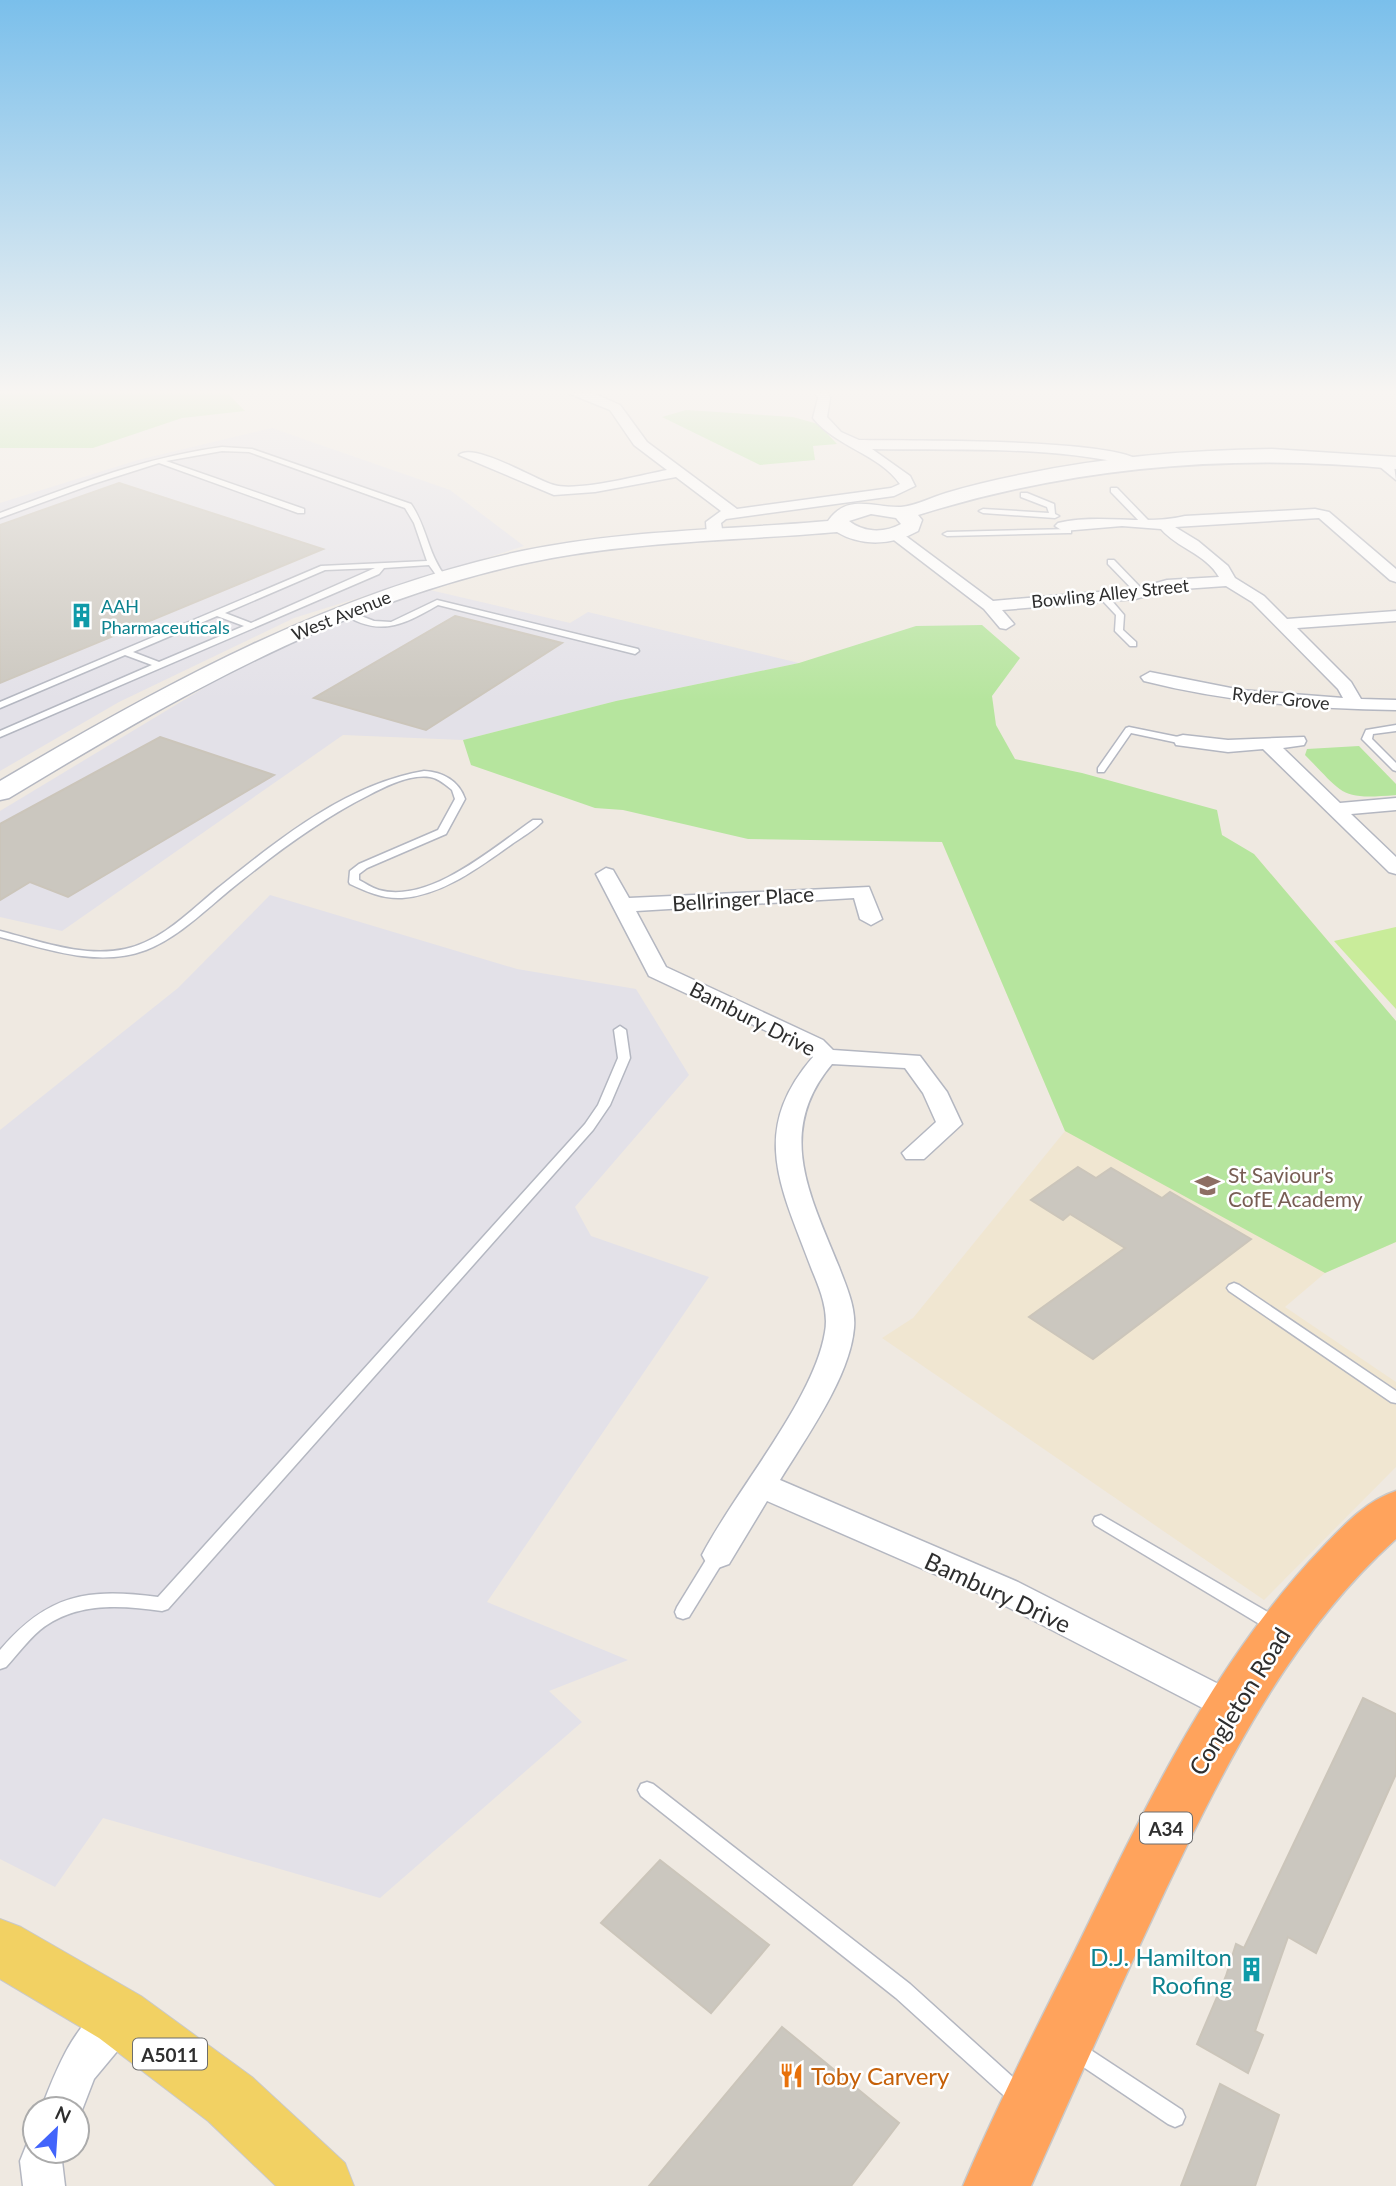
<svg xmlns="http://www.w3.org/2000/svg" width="1396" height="2186" viewBox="0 0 1396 2186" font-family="Lato,sans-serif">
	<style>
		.industrial { fill: #e3e1e8 }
		.education { fill: #f0e6d1 }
		.green { fill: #b6e59e }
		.pitch { fill: #c9ec9a }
		.building { fill: #cbc7bf; stroke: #cbc5ba; stroke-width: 2 }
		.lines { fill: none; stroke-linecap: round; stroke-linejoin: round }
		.lane-casing { stroke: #b4b7c1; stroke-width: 3 }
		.street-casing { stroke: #b4b7c1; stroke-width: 3 }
		.secondary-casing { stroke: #b4b7c1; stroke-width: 3 }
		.primary-casing { stroke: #c9c9c9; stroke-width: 2 }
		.highway-casing { stroke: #c9c9c9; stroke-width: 3 }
		.lane { fill: #fff; fill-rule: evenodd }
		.street { fill: #fff; fill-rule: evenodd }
		.secondary { fill: #fff; fill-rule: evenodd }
		.primary { fill: #f2d163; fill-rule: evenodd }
		.highway { fill: #ffa35c; fill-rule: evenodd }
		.labels { text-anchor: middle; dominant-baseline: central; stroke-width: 5; stroke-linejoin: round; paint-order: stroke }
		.far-street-label { font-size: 18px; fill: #2e2e2e; stroke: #fff }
		.far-culture-label { font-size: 18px; fill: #0d838f; stroke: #fff; text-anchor: start }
		.shield { fill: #fff; stroke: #6d6d6d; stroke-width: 2 }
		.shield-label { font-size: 19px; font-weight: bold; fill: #2e2e2e }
		.street-label { font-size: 21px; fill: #2e2e2e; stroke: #fff }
		.education-label { font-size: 21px; fill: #785e54; stroke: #fff; text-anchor: start }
		.near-street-label { font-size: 24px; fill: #2e2e2e; stroke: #fff }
		.near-culture-label { font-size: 24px; fill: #0d838f; stroke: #fff; text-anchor: end }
		.near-food-label { font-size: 24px; fill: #c56008; stroke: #fff; text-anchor: start }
	</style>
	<rect width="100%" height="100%" fill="#efe9e1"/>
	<g class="industrial">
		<path d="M 272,428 L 450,490 L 524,546 L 294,618 L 119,702 L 0,771 L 0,503 L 138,460 Z"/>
		<path d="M 430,590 L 570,623 L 588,612 L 799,663 L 616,701 L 463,740 L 343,735 L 62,931 L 0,917 L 0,811 L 232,671 L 327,626 Z"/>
		<path d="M 270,895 L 517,969 L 636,989 L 689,1075 L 575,1207 L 591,1236 L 709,1277 L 487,1602 L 628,1660 L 549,1691 L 582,1722 L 380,1898 L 103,1818 L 55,1887 L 0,1859 L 0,1130 L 178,988 Z"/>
	</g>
	<path class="education" d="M 942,842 L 1254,854 L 1396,1021 L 1396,1242 L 1325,1273 L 1285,1307 L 1396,1382 L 1396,1467 L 1264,1600 L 882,1338 L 913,1318 L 1065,1131 Z"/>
	<g class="green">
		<path d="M 0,393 L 227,393 L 245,411 L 182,418 L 93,448 L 0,448 Z"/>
		<path d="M 686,410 L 793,417 L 818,424 L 837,444 L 813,446 L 815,460 L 760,465 L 662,417 Z"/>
		<path d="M 982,625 L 1020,658 L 992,696 L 996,725 L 1015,759 L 1082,773 L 1217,810 L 1222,835 L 1254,854 L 1396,1021 L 1396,1242 L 1325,1273 L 1065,1131 L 942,842 L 748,839 L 623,810 L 595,808 L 471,765 L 463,740 L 616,701 L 799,663 L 916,626 Z"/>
		<path d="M 1359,746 L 1396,784 L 1396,795 C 1339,800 1344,794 1305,755 L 1307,749 Z"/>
	</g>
	<path class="pitch" d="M 1396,927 L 1396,1009 L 1334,941 Z"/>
	<g class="building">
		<path d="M 119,483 L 323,549 L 0,683 L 0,525 Z"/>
		<path d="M 455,616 L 562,643 L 426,730 L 314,698 Z"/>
		<path d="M 160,737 L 274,775 L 68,897 L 30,882 L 0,900 L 0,824 Z"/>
		<path d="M 1078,1167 L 1096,1178 L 1111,1168 L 1162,1198 L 1170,1192 L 1251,1239 L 1093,1359 L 1029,1317 L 1125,1248 L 1070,1214 L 1063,1220 L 1031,1200 Z"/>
		<path d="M 1363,1698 L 1396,1714 L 1396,1774 L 1316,1953 L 1288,1937 L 1255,2031 L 1263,2035 L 1248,2073 L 1197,2044 L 1226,1976 L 1236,1944 L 1244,1948 Z"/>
		<path d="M 660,1860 L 769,1945 L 711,2013 L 601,1923 Z"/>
		<path d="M 782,2027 L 899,2123 L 851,2186 L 649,2186 Z"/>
		<path d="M 1220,2084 L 1279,2115 L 1255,2186 L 1181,2186 Z"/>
	</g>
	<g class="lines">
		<defs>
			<g id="lane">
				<path d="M 222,447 L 252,449 L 411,504 C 427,527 428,555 446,577 L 439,579 L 429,565 L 384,568 L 379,574 L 0,737 L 0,731 L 152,665 L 125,655 L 0,708 L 0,702 L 321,566 L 427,561 L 414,523 L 405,508 L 249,452 L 222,451 L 166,461 L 304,509 L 304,513 L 298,513 L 159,463 L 93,484 L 0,518 L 0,513 C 73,486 145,457 222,447 ZM 375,568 L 251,623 L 225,613 L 325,570 ZM 217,616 L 244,626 L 159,662 L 133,652 Z"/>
				<path d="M 1111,488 L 1117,488 L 1148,520 L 1148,524 L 1142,524 L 1111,492 Z"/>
				<path d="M 1021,493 L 1027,493 L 1054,504 L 1055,514 L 1059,516 L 1055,518 L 983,513 L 979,511 L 983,509 L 1049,513 L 1047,507 L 1021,497 Z"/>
				<path d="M 1071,529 L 1071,533 L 1068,533 L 947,536 L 943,534 L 947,532 Z"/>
				<path d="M 1108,560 L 1114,560 L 1142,589 L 1142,593 L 1136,593 L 1108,564 Z"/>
				<path d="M 1101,595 L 1107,595 L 1124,615 L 1123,630 L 1136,642 L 1136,646 L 1130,646 L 1115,631 L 1116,615 L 1101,599 Z"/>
				<path d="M 437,600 L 638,649 L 639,651 L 635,654 L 438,605 C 402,626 377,638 339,611 L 343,609 L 374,621 L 391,622 Z"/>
				<path d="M 1396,725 L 1396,731 L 1373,734 L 1372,739 L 1396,763 L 1396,771 L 1393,770 L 1362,739 L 1366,730 Z"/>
				<path d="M 1129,727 L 1183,738 L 1188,741 L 1183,744 L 1131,733 L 1104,772 L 1098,772 L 1098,768 L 1126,728 Z"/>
				<path d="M 424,771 C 443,772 459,781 465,799 L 446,834 L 367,868 L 359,874 L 359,880 C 365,883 372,888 379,890 C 430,904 494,847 533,820 L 541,820 L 542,822 C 533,831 522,837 512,844 C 479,867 443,895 402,898 C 383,899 367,892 350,884 L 349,882 L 350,871 L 359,864 L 438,830 L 455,799 L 452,790 C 446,785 438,778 430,777 C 410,774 386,786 369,795 C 323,818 281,849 241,881 C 211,904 182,936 146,950 C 98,968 47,949 0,937 L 0,931 C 39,941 84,958 125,949 C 162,941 190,911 218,888 C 278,840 346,784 424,771 Z"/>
				<path d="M 620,1026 L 626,1030 L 630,1058 L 610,1105 L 593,1130 L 168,1609 L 162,1611 C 120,1605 75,1602 40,1630 C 27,1641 17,1655 6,1667 L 0,1669 L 0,1650 C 48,1594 87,1588 158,1597 L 585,1124 L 598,1105 L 618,1058 L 614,1030 Z"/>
				<path d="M 1234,1283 L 1239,1285 L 1396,1391 L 1396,1403 L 1391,1402 L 1229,1291 L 1227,1288 L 1229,1285 Z"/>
				<path d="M 1101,1515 L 1283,1621 L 1285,1626 L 1283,1631 L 1277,1633 L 1271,1631 L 1095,1525 L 1093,1521 L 1095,1517 Z"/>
				<path d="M 718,1549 L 724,1550 L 726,1555 L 724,1560 L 689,1617 L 683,1619 L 677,1617 L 675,1612 L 677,1607 L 712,1550 Z"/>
				<path d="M 647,1782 L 653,1784 L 910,1984 L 1026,2089 L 1029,2096 L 1026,2103 L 1019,2106 L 1012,2103 L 896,1998 L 641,1796 L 638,1790 L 641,1784 Z"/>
				<path d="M 1074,2039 L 1182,2110 L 1185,2117 L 1182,2124 L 1175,2127 L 1168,2124 L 1067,2056 L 1064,2049 L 1067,2042 Z"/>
			</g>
			<g id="street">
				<path d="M 568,393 L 593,393 L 620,405 L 647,442 L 737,509 L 891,488 L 900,484 C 879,454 836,447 813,418 L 818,398 L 815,393 L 828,393 L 830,398 L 827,417 L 841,432 L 859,440 C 904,441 1118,438 1141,462 L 1134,466 C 1051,445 958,451 872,449 L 910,476 L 915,486 L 894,496 L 726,519 L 721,523 L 723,535 L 715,540 L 707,535 L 706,522 L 721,511 L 676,477 L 595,492 L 554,495 L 459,455 C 474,442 536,480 554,485 C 576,492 642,475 667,470 L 634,445 L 610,410 Z"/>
				<path d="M 1389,458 L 1396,462 L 1394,466 L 1396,480 L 1379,466 Z"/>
				<path d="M 1315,509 L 1329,512 L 1396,569 L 1396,582 L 1390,580 L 1319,518 L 1175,527 L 1198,541 L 1228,566 L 1235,578 L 1264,596 L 1287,619 L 1396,611 L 1396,621 L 1297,628 L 1351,682 L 1361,699 L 1396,700 L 1396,710 C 1311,709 1227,702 1144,681 L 1141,677 L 1150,672 L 1241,690 L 1343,698 L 1338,689 L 1252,602 L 1226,586 L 1168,590 L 1135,599 L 1002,610 L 1014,624 L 1006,629 L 1000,628 L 984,609 L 886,534 L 894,529 L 899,531 L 993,601 L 1134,589 L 1167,580 L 1219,577 C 1206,554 1177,548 1161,529 L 1122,526 L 1063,531 L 1055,526 L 1058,523 C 1100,513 1144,526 1185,516 Z"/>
				<path d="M 1183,735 L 1228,740 L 1304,737 L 1306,741 L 1304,745 L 1283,748 L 1340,803 L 1396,798 L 1396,810 L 1351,814 L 1396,857 L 1396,874 L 1389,872 L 1263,749 L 1228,752 L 1176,745 L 1174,741 L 1176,737 Z"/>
				<path d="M 606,868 L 613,870 L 629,898 L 869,887 L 882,919 L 871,925 L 860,919 L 854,898 L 636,911 L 666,967 L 823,1040 L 833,1050 L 920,1056 L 947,1092 L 962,1124 L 924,1159 L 906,1159 L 902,1153 L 936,1122 L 923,1093 L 905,1068 L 832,1064 C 775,1132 810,1195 839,1267 C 846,1286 856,1307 854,1328 C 850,1377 805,1439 780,1480 L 1018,1582 L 1244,1697 L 1249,1707 L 1244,1717 L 1232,1722 L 1220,1717 L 994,1600 L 767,1501 L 729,1564 L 718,1568 L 707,1564 L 702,1555 C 735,1491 814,1400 825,1332 C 829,1311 820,1289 812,1270 C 782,1189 748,1132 813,1057 L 807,1050 L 649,976 L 596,874 Z"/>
				<path d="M 120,1997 L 134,2003 L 140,2017 L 134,2031 L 94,2079 L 77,2123 L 77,2109 L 41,2109 C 57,2068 76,2015 120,1997 Z"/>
				<path d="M 35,2134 L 35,2151 L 66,2151 L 62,2161 L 65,2186 L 23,2186 L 20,2161 L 30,2136 Z"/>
			</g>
			<path id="secondary" d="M 1272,449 L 1396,457 L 1396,469 C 1232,453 1075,466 918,515 L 922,520 L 918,531 C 893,545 862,547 837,532 C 733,541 625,541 522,564 C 335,605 171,700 9,798 L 0,800 L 0,781 C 166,683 332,592 522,551 C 622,530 726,530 828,521 C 847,493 874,508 901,507 C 915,506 932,497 946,493 C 972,485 998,479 1024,474 C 1106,457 1188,450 1272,449 ZM 871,514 L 896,518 L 901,524 C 885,533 864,533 849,521 Z"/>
			<path id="primary" d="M 0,1919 L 21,1927 L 141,1996 L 252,2077 L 345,2163 L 354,2186 L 276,2186 L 208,2121 L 99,2038 L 0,1979 Z"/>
			<path id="highway" d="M 1396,1491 L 1396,1539 C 1289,1635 1226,1764 1165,1891 C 1119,1989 1075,2087 1031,2186 L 963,2186 C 996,2108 1034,2032 1072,1957 C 1142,1814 1211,1664 1322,1548 C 1343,1526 1367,1500 1396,1491 Z"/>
		</defs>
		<use href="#lane" class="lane-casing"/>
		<use href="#street" class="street-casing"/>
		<use href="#secondary" class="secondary-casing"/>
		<use href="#primary" class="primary-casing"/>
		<use href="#highway" class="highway-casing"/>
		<use href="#lane" class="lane"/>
		<use href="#street" class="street"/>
		<use href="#secondary" class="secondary"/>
		<use href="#primary" class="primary"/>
		<use href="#highway" class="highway"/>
	</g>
	<linearGradient id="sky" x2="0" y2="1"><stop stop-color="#7abfeb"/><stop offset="0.56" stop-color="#f8f5f2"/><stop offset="1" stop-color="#f8f5f2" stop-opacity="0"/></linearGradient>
	<rect width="1396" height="700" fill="url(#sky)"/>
	<defs>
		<symbol id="building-bare" viewBox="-9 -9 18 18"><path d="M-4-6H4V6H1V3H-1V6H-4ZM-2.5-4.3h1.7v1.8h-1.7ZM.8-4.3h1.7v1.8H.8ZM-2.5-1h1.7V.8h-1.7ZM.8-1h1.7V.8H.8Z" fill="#0f9aa8" stroke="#fff" stroke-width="2.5" paint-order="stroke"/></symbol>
		<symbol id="school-bare" viewBox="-9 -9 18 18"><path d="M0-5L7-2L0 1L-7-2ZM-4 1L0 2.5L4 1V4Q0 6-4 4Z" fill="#8d6e63" stroke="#fff" stroke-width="2.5" paint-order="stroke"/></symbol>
		<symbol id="restaurant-bare" viewBox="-9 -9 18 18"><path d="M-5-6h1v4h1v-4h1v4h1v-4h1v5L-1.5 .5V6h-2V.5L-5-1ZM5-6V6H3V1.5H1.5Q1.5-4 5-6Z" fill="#e8710a" stroke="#fff" stroke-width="2.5" paint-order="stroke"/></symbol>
	</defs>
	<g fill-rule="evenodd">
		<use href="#building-bare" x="64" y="598" width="35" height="35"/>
		<use href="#school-bare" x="1190" y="1168" width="35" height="35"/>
		<use href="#building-bare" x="1234" y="1952" width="35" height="35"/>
		<use href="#restaurant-bare" x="774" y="2058" width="35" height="35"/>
	</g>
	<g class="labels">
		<g class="far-street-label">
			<text transform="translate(1110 593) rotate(-6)">Bowling Alley Street</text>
			<text transform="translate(341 615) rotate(-22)">West Avenue</text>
			<text transform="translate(1281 698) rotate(6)">Ryder Grove</text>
		</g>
		<g class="far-culture-label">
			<text x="101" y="606">AAH<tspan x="101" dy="21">Pharmaceuticals</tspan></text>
		</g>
		<g class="shield">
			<rect x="1140" y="1812.5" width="52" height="31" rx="5"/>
			<rect x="133" y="2038.5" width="74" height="31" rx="5"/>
		</g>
		<g class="shield-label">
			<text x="1166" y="1828">A34</text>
			<text x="170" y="2054">A5011</text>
		</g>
		<g class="street-label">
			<text transform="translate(743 898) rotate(-4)">Bellringer Place</text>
			<text transform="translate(753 1018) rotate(27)">Bambury Drive</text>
		</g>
		<g class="education-label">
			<text x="1228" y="1174">St Saviour's<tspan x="1228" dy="24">CofE Academy</tspan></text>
		</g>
		<g class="near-street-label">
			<text transform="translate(998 1592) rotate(25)">Bambury Drive</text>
			<text transform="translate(1239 1701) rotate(-58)">Congleton Road</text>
		</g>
		<g class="near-culture-label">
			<text x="1232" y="1956">D.J. Hamilton<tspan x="1232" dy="28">Roofing</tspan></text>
		</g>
		<g class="near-food-label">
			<text x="811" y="2075">Toby Carvery</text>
		</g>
	</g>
	<g transform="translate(56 2130) rotate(25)"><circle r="33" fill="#ffffff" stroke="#ababab" stroke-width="2"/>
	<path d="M0-5L12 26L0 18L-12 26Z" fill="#4264fb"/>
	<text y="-10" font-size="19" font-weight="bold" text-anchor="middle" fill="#2e2e2e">N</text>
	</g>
</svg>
